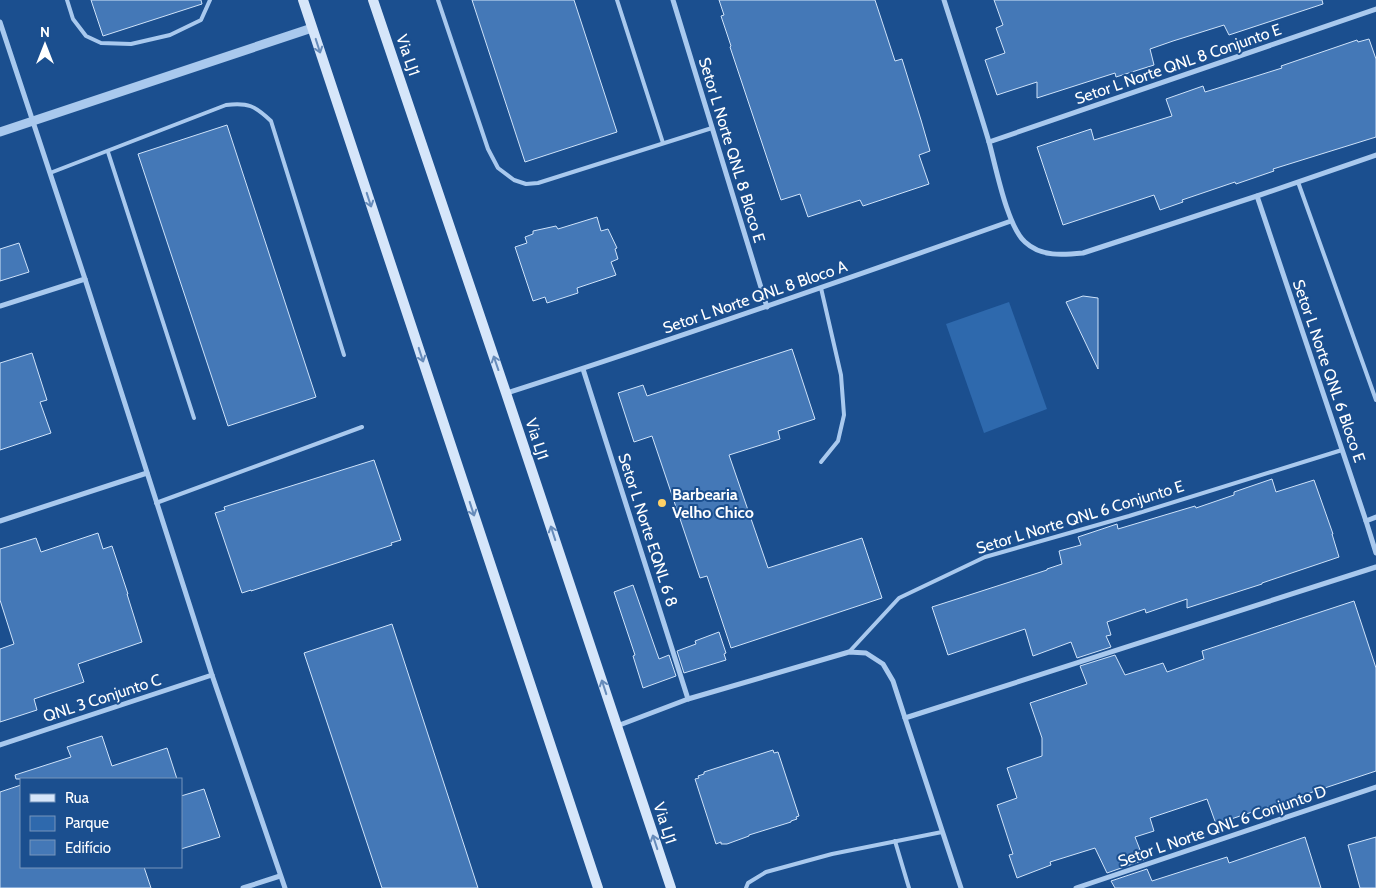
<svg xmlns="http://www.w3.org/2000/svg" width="1376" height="888" viewBox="0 0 1376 888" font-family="Cabin,sans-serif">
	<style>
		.green { fill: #2e69ad }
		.building { fill: #4478b7; stroke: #cfe3fa }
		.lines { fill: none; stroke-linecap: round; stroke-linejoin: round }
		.service { stroke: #a9c9ee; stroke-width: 4 }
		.minor { stroke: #a9c9ee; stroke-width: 5 }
		.tertiary { stroke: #a9c9ee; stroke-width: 9 }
		.secondary { stroke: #d6e6fa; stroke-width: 10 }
		.oneway { stroke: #668bba }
		.poi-dot { fill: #ffd166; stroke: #1b4f8f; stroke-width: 2 }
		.labels { text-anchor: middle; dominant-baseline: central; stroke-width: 4; stroke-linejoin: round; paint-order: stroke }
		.street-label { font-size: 16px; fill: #fff; stroke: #1b4f8f }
		.poi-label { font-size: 16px; font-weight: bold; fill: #fff; stroke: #1b4f8f; text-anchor: start }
	</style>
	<rect width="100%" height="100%" fill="#1b4f8f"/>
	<path class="green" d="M 1009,302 L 1047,409 L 984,433 L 946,324 Z"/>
	<g class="building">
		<path d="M 91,0 L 201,0 L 202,4 L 103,36 Z"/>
		<path d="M 472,0 L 574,0 L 617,132 L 525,162 Z"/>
		<path d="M 719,0 L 875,0 L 895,61 L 902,59 L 921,120 L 930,151 L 919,155 L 929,184 L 863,206 L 860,200 L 808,217 L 800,194 L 781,200 L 730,47 L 731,46 L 721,16 L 724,15 Z"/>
		<path d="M 994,0 L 1322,0 L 1323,4 L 1229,35 L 1224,25 L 1173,41 L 1150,49 L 1154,65 L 1116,77 L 1115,73 L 1037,98 L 1037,82 L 997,95 L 985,60 L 1005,53 L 996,28 L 1003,25 Z"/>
		<path d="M 1369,39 L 1376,59 L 1376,137 L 1273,169 L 1274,171 L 1236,184 L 1235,182 L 1182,200 L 1183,202 L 1160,210 L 1154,195 L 1063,225 L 1037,147 L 1091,129 L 1094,140 L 1172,116 L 1166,99 L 1203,86 L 1205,92 L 1215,89 L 1282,68 L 1281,66 L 1357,40 L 1358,42 Z"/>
		<path d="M 227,125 L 316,397 L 228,426 L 138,154 Z"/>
		<path d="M 597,217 L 601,231 L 608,229 L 617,248 L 615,249 L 618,259 L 611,262 L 616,275 L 577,288 L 578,293 L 547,303 L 545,297 L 533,301 L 515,247 L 527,243 L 525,237 L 533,234 L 533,231 L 556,226 L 558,229 Z"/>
		<path d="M 19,243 L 29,272 L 0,281 L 0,249 Z"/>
		<path d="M 1083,296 L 1098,298 L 1098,369 L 1066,302 Z"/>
		<path d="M 792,349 L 815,419 L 778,431 L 780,439 L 729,455 L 768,568 L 862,538 L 882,598 L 731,648 L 707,576 L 700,578 L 652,436 L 634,442 L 618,393 L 643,385 L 647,396 Z"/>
		<path d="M 32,353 L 47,400 L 40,402 L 51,433 L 0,450 L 0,363 Z"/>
		<path d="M 374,460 L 401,540 L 391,543 L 392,545 L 251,591 L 251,590 L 242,593 L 215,513 L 225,510 L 224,507 Z"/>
		<path d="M 1272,479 L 1276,492 L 1314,480 L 1333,534 L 1332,534 L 1339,557 L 1262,583 L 1262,584 L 1187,608 L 1187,599 L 1146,613 L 1145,609 L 1107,622 L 1111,635 L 1106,636 L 1111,647 L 1077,658 L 1071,642 L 1033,656 L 1025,629 L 948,655 L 932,607 L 1047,570 L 1047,569 L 1062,564 L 1059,551 L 1081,545 L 1078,537 L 1117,524 L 1118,529 L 1195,506 L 1196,508 L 1234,495 L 1234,492 Z"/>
		<path d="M 98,533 L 103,549 L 112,546 L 128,594 L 127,594 L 142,642 L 78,664 L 84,682 L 34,699 L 37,710 L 0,722 L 0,649 L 14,644 L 0,600 L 0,549 L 36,538 L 41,552 Z"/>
		<path d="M 633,585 L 659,659 L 669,655 L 676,676 L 643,688 L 633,656 L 635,655 L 614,592 Z"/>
		<path d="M 1354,601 L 1376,668 L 1376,771 L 1216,824 L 1207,799 L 1150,818 L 1154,831 L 1135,837 L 1144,860 L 1107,873 L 1095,848 L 1050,862 L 1051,865 L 1017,878 L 1009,855 L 1013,854 L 997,805 L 1017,798 L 1007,768 L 1042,756 L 1042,738 L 1030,703 L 1087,684 L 1080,666 L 1115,655 L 1125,675 L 1163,663 L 1167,672 L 1204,659 L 1202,651 Z"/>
		<path d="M 392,624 L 478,888 L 382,888 L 304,653 Z"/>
		<path d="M 719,632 L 726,653 L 724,654 L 726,660 L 684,673 L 677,651 L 696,644 L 695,641 Z"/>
		<path d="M 102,736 L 112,766 L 167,748 L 177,779 L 16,779 L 15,775 L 71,757 L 67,747 Z"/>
		<path d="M 773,750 L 774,753 L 778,752 L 799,816 L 796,817 L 797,819 L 791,821 L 791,822 L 749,835 L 749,836 L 727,844 L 721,844 L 721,842 L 716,844 L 695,779 L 699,778 L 698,776 L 704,774 L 704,772 Z"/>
		<path d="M 21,785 L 21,867 L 144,867 L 151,888 L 0,888 L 0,792 Z"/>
		<path d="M 204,789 L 220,837 L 181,849 L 181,796 Z"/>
		<path d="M 1305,837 L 1321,888 L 1115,888 L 1111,881 L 1147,869 L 1152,881 L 1227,857 L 1229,863 Z"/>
		<path d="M 1376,837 L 1376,888 L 1360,888 L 1348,845 Z"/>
	</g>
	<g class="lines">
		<g class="service">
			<path d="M 67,0 L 73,19 L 86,36 L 101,43 L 131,44 L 170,35 L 201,20 L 210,0"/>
			<path d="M 438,0 L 488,149 L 498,168 L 514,180 L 526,184 L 538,183 L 712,128"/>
			<path d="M 617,0 L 663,143"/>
			<path d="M 108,152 L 194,418"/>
			<path d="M 50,173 L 226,105 C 248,102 255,106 271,121 L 344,355"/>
			<path d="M 1298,182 L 1376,400"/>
			<path d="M 821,288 L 841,375 L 844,415 L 838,441 L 821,462"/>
			<path d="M 156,503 L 362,427"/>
			<path d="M 849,652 L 899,598 L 985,557 L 1129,516 L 1342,450"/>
			<path d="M 895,841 L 909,888"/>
			<path d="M 746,888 L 748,883 L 766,872 L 832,854 L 942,832"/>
		</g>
		<g class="minor">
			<path d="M 673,0 L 767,307"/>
			<path d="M 944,0 C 959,47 975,95 989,142 C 996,167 1007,226 1025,242 C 1041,257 1063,255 1083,253 L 1257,196 L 1376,155"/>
			<path d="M 0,22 L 85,279 L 212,675 L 285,888"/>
			<path d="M 989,142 L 1376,9"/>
			<path d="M 1257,196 L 1366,521 L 1376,553"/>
			<path d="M 0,306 L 85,279"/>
			<path d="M 583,369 L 688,699"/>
			<path d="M 507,393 C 676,339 844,280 1011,221"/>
			<path d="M 0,521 L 147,473"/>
			<path d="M 1366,521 L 1376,517"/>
			<path d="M 905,718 L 1376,567"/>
			<path d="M 617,726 L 688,699 L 849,652 L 866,653 L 883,664 L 893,681 L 905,718 L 961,888"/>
			<path d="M 0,745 L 212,675"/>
			<path d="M 243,888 L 280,876"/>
			<path d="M 1076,888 L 1376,787"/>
		</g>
		<path class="tertiary" d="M 0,132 L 312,28"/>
		<g class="secondary">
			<path d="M 303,0 L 598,888"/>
			<path d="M 373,0 L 506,393 L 671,888"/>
		</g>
	</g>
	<defs><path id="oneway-shaft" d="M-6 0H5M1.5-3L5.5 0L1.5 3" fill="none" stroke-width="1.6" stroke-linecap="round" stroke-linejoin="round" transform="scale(1.25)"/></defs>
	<g class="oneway">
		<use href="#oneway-shaft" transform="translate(318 46) rotate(72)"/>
		<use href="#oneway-shaft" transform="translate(369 200) rotate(72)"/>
		<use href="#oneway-shaft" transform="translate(421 355) rotate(72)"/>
		<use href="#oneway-shaft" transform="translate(496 363) rotate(-109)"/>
		<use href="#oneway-shaft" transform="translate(472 509) rotate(72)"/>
		<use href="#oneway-shaft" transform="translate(553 533) rotate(-108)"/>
		<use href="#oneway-shaft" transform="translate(604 687) rotate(-108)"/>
		<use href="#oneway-shaft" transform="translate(655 842) rotate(-108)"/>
	</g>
	<circle class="poi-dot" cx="662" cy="503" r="5"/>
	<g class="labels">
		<g class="street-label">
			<text transform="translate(408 55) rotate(71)">Via LJ1</text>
			<text transform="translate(1178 64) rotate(-19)">Setor L Norte QNL 8 Conjunto E</text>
			<text transform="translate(732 150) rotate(73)">Setor L Norte QNL 8 Bloco E</text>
			<text transform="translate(755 297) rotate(-19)">Setor L Norte QNL 8 Bloco A</text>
			<text transform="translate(1329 371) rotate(71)">Setor L Norte QNL 6 Bloco E</text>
			<text transform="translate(537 439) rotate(72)">Via LJ1</text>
			<text transform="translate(1080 517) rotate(-17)">Setor L Norte QNL 6 Conjunto E</text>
			<text transform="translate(648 530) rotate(72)">Setor L Norte EQNL 6 8</text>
			<text transform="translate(102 698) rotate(-18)">QNL 3 Conjunto C</text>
			<text transform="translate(665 823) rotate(72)">Via LJ1</text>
			<text transform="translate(1222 826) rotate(-19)">Setor L Norte QNL 6 Conjunto D</text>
		</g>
		<g class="poi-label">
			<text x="672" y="494">Barbearia<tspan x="672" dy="18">Velho Chico</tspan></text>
		</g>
	</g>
	<rect x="20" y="778" width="162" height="90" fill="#1b4f8f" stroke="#7695bc"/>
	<rect x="30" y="794" width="25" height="8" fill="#d6e6fa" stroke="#7695bc"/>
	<text x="65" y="803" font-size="15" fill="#ffffff">Rua</text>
	<rect x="30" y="816" width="25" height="15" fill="#2e69ad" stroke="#7695bc"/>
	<text x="65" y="828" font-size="15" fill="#ffffff">Parque</text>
	<rect x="30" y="840" width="25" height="15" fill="#4478b7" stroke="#7695bc"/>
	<text x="65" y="853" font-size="15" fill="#ffffff">Edifício</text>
	<g transform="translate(45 45)" stroke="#1b4f8f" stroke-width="4" paint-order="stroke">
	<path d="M0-4L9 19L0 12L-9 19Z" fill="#ffffff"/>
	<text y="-8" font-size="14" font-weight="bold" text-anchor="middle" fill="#ffffff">N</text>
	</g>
</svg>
